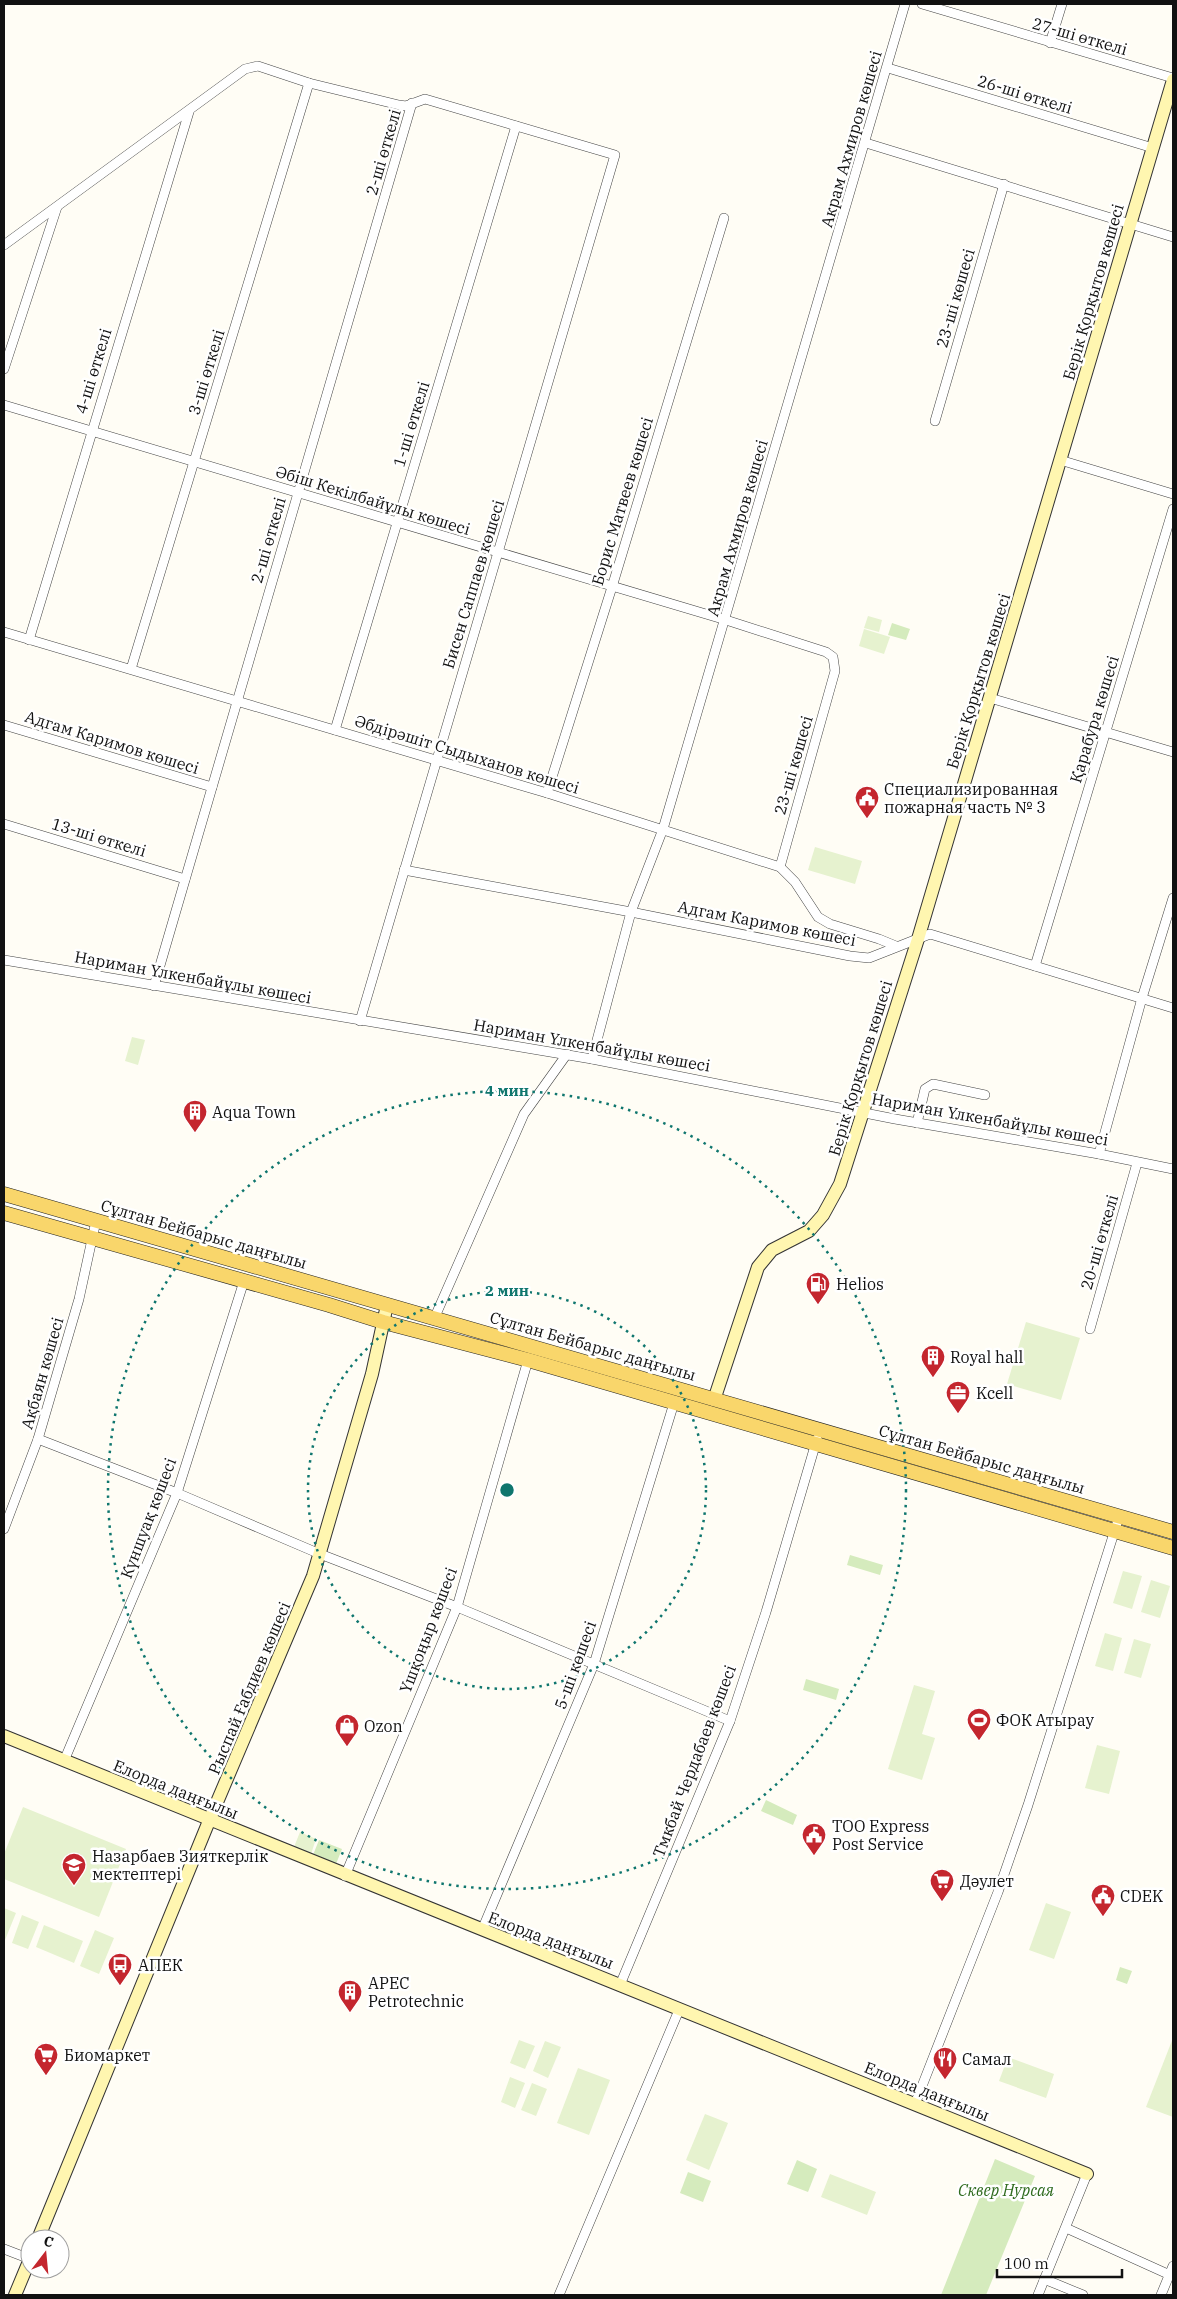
<svg xmlns="http://www.w3.org/2000/svg" width="1177" height="2299" viewBox="0 0 1177 2299" font-family="'IBM Plex Serif',serif">
	<style>
		.green { fill: #d5ebbd }
		.pitch { fill: #e6f2cf }
		.lines { fill: none; stroke-linecap: round; stroke-linejoin: round }
		.street-casing { stroke: #444; stroke-width: 10 }
		.secondary-casing { stroke: #333; stroke-width: 14 }
		.primary-casing { stroke: #222; stroke-width: 15 }
		.street { stroke: #fff; stroke-width: 9 }
		.secondary { stroke: #fff6b0; stroke-width: 12 }
		.primary { stroke: #f9d66b; stroke-width: 14 }
		.ring { fill: none; stroke: #0f766e; stroke-width: 2.5; stroke-dasharray: 2.5 5 }
		.labels { text-anchor: middle; dominant-baseline: central; stroke-width: 5; stroke-linejoin: round; paint-order: stroke }
		.street-label { font-size: 16px; fill: #111; stroke: #fff }
		.poi-label { font-size: 16px; fill: #111; stroke: #fff; text-anchor: start }
		.park-label { font-size: 16px; font-style: italic; fill: #2f6b1f; stroke: #fff }
		.centre { fill: #0f766e; stroke: #fff; stroke-width: 2.5 }
		.ring-label { font-size: 15px; text-anchor: middle; font-weight: bold; fill: #0f766e; stroke: #fff; stroke-width: 5; stroke-linejoin: round; paint-order: stroke }
	</style>
	<rect width="100%" height="100%" fill="#fffdf5"/>
	<g class="green">
		<path d="M 892,623 L 910,629 L 906,640 L 888,635 Z"/>
		<path d="M 850,1555 L 883,1565 L 880,1575 L 847,1565 Z"/>
		<path d="M 806,1679 L 839,1689 L 836,1700 L 803,1690 Z"/>
		<path d="M 766,1800 L 797,1815 L 793,1825 L 761,1811 Z"/>
		<path d="M 319,1840 L 342,1849 L 336,1864 L 313,1855 Z"/>
		<path d="M 1120,1967 L 1132,1971 L 1127,1984 L 1116,1980 Z"/>
		<path d="M 995,2159 L 1035,2176 L 986,2295 L 941,2295 Z"/>
		<path d="M 797,2160 L 817,2169 L 808,2192 L 787,2184 Z"/>
		<path d="M 688,2172 L 711,2181 L 703,2202 L 680,2193 Z"/>
	</g>
	<g class="pitch">
		<path d="M 868,616 L 882,620 L 879,632 L 864,628 Z"/>
		<path d="M 864,629 L 890,637 L 884,654 L 859,646 Z"/>
		<path d="M 815,847 L 862,861 L 855,884 L 808,870 Z"/>
		<path d="M 132,1037 L 145,1040 L 138,1065 L 125,1061 Z"/>
		<path d="M 1026,1322 L 1080,1338 L 1061,1400 L 1007,1384 Z"/>
		<path d="M 1123,1571 L 1142,1576 L 1132,1609 L 1113,1603 Z"/>
		<path d="M 1151,1580 L 1170,1586 L 1160,1618 L 1141,1612 Z"/>
		<path d="M 1105,1633 L 1122,1638 L 1113,1671 L 1095,1666 Z"/>
		<path d="M 1134,1639 L 1151,1644 L 1141,1678 L 1124,1673 Z"/>
		<path d="M 914,1685 L 935,1691 L 922,1734 L 935,1738 L 922,1780 L 888,1769 Z"/>
		<path d="M 1097,1745 L 1120,1751 L 1109,1794 L 1085,1788 Z"/>
		<path d="M 23,1807 L 126,1849 L 99,1917 L 4,1879 L 4,1854 Z"/>
		<path d="M 300,1832 L 316,1839 L 311,1854 L 294,1847 Z"/>
		<path d="M 1046,1903 L 1071,1912 L 1054,1959 L 1029,1950 Z"/>
		<path d="M 4,1908 L 16,1913 L 5,1940 L 4,1940 Z"/>
		<path d="M 22,1915 L 39,1922 L 28,1949 L 12,1943 Z"/>
		<path d="M 44,1925 L 83,1941 L 74,1963 L 36,1947 Z"/>
		<path d="M 95,1930 L 114,1938 L 99,1974 L 80,1966 Z"/>
		<path d="M 1173,2038 L 1173,2117 L 1146,2107 Z"/>
		<path d="M 519,2040 L 535,2046 L 525,2069 L 510,2063 Z"/>
		<path d="M 545,2041 L 561,2047 L 548,2078 L 533,2071 Z"/>
		<path d="M 1008,2057 L 1054,2074 L 1046,2098 L 999,2081 Z"/>
		<path d="M 578,2068 L 610,2080 L 589,2135 L 557,2123 Z"/>
		<path d="M 510,2077 L 525,2083 L 515,2108 L 501,2102 Z"/>
		<path d="M 532,2083 L 547,2089 L 536,2116 L 521,2110 Z"/>
		<path d="M 705,2114 L 728,2123 L 709,2170 L 686,2160 Z"/>
		<path d="M 830,2174 L 876,2192 L 867,2215 L 821,2197 Z"/>
	</g>
	<g class="lines">
		<defs>
			<g id="street">
				<path d="M 922,4 L 1173,78"/>
				<path d="M 1050,43 L 1062,4"/>
				<path d="M 888,68 L 1153,148"/>
				<path d="M 866,143 L 1173,237"/>
				<path d="M 4,245 L 245,69 L 258,66 L 309,83 L 399,105 L 406,106 L 425,99 L 615,155 L 360,1021"/>
				<path d="M 4,369 L 57,207"/>
				<path d="M 4,405 L 726,620 L 826,652 L 833,657 L 835,671 L 780,867"/>
				<path d="M 935,421 L 1004,184"/>
				<path d="M 1060,460 L 1173,494"/>
				<path d="M 4,632 L 547,793 L 780,867 L 795,882 L 818,917 L 830,924 L 879,939 L 896,946"/>
				<path d="M 29,640 L 189,112"/>
				<path d="M 131,669 L 309,83"/>
				<path d="M 990,698 L 1173,752"/>
				<path d="M 4,725 L 212,787"/>
				<path d="M 335,730 L 516,126"/>
				<path d="M 547,793 L 612,587 L 724,218"/>
				<path d="M 4,824 L 185,879"/>
				<path d="M 404,870 L 631,912 L 850,956 L 869,958 L 930,934 L 1173,1008"/>
				<path d="M 4,960 L 592,1059 L 895,1119 L 1099,1154 L 1173,1169"/>
				<path d="M 1035,966 L 1173,509"/>
				<path d="M 154,986 L 412,103"/>
				<path d="M 592,1059 L 631,912 L 663,829 L 905,4"/>
				<path d="M 917,1123 L 925,1089 L 933,1084 L 985,1095"/>
				<path d="M 1099,1154 L 1142,998 L 1173,898"/>
				<path d="M 434,1319 L 524,1114 L 567,1054"/>
				<path d="M 1090,1329 L 1137,1163"/>
				<path d="M 38,1439 L 177,1493 L 320,1554 L 457,1607 L 730,1721"/>
				<path d="M 4,1529 L 38,1439 L 79,1299 L 96,1221"/>
				<path d="M 64,1761 L 177,1493 L 244,1281"/>
				<path d="M 345,1876 L 457,1607 L 528,1360"/>
				<path d="M 482,1930 L 594,1664 L 674,1403"/>
				<path d="M 620,1985 L 730,1721 L 766,1612 L 817,1439"/>
				<path d="M 915,2104 L 998,1892 L 1028,1805 L 1119,1517"/>
				<path d="M 1066,2228 L 1170,2275"/>
				<path d="M 4,2249 L 30,2259"/>
				<path d="M 1044,2279 L 1083,2295"/>
				<path d="M 559,2295 L 679,2010"/>
				<path d="M 1038,2295 L 1087,2174"/>
				<path d="M 1161,2295 L 1173,2266"/>
			</g>
			<g id="secondary">
				<path d="M 714,1400 L 758,1267 L 772,1250 L 809,1231 L 823,1215 L 840,1184 L 918,939 L 1173,80"/>
				<path d="M 4,1736 L 1087,2174"/>
				<path d="M 38,2239 L 209,1821 L 313,1576 L 372,1374 L 387,1305"/>
				<path d="M 15,2295 L 30,2259"/>
			</g>
			<g id="primary">
				<path d="M 4,1194 L 1173,1532"/>
				<path d="M 4,1213 L 329,1305 L 383,1322 L 528,1360 L 1173,1548"/>
			</g>
		</defs>
		<use href="#street" class="street-casing"/>
		<use href="#secondary" class="secondary-casing"/>
		<use href="#primary" class="primary-casing"/>
		<use href="#street" class="street"/>
		<use href="#secondary" class="secondary"/>
		<use href="#primary" class="primary"/>
	</g>
	<g class="ring">
		<circle cx="507" cy="1490" r="199"/>
		<circle cx="507" cy="1490" r="399"/>
	</g>
	<defs>
		<symbol id="civic-pin" viewBox="-11 -11 22 30"><path d="M0 17L-7.5 6A9.5 9.5 0 1 1 7.5 6Z" fill="#c4262e" stroke="#fff"/><path d="M-.6-6.5H3V-4.5H.6V-3L4-1V1h2V6H-6V1h2V-1L-.6-3ZM-1.2 2.5V6h2.4V2.5Z" fill="#fff"/></symbol>
		<symbol id="building-pin" viewBox="-11 -11 22 30"><path d="M0 17L-7.5 6A9.5 9.5 0 1 1 7.5 6Z" fill="#c4262e" stroke="#fff"/><path d="M-4-6H4V6H1V3H-1V6H-4ZM-2.5-4.3h1.7v1.8h-1.7ZM.8-4.3h1.7v1.8H.8ZM-2.5-1h1.7V.8h-1.7ZM.8-1h1.7V.8H.8Z" fill="#fff"/></symbol>
		<symbol id="fuel-pin" viewBox="-11 -11 22 30"><path d="M0 17L-7.5 6A9.5 9.5 0 1 1 7.5 6Z" fill="#c4262e" stroke="#fff"/><path d="M-5.5-6h7V0h2V4h1.3V-2.5L3-4.5l.8-.8L6-3V5H2.5V1h-1V6h-7ZM-4.2-4.7v3.2H.2V-4.7Z" fill="#fff"/></symbol>
		<symbol id="office-pin" viewBox="-11 -11 22 30"><path d="M0 17L-7.5 6A9.5 9.5 0 1 1 7.5 6Z" fill="#c4262e" stroke="#fff"/><path d="M-6-3h4V-5.5h4V-3h4V5H-6ZM-1-4.5V-3h2v-1.5ZM-6 0V1H6V0Z" fill="#fff"/></symbol>
		<symbol id="stadium-pin" viewBox="-11 -11 22 30"><path d="M0 17L-7.5 6A9.5 9.5 0 1 1 7.5 6Z" fill="#c4262e" stroke="#fff"/><path d="M0-5a6.5 5 0 1 0 0 10a6.5 5 0 1 0 0-10ZM-3.5-1.8h7v3.6h-7Z" fill="#fff"/></symbol>
		<symbol id="shop-pin" viewBox="-11 -11 22 30"><path d="M0 17L-7.5 6A9.5 9.5 0 1 1 7.5 6Z" fill="#c4262e" stroke="#fff"/><path d="M-5-2.5h2.3a2.7 3.5 0 0 1 5.4 0H5L5.5 6h-11ZM-1.5-2.5h3a1.5 2.3 0 0 0-3 0Z" fill="#fff"/></symbol>
		<symbol id="school-pin" viewBox="-11 -11 22 30"><path d="M0 17L-7.5 6A9.5 9.5 0 1 1 7.5 6Z" fill="#c4262e" stroke="#fff"/><path d="M0-5L7-2L0 1L-7-2ZM-4 1L0 2.5L4 1V4Q0 6-4 4Z" fill="#fff"/></symbol>
		<symbol id="supermarket-pin" viewBox="-11 -11 22 30"><path d="M0 17L-7.5 6A9.5 9.5 0 1 1 7.5 6Z" fill="#c4262e" stroke="#fff"/><path d="M-6-5.5h2.5l.6 2H6L4.5 2H-2.5L-4.4-4H-6ZM-1.5 3.2a1.3 1.3 0 1 0 .1 0ZM3 3.2a1.3 1.3 0 1 0 .1 0Z" fill="#fff"/></symbol>
		<symbol id="bus-pin" viewBox="-11 -11 22 30"><path d="M0 17L-7.5 6A9.5 9.5 0 1 1 7.5 6Z" fill="#c4262e" stroke="#fff"/><path d="M-5-6H5V4H4V6H2V4H-2V6H-4V4H-5ZM-3.5-4V0h7V-4ZM-3.5 1.2v1.5H-2V1.2ZM2 1.2v1.5H3.5V1.2Z" fill="#fff"/></symbol>
		<symbol id="restaurant-pin" viewBox="-11 -11 22 30"><path d="M0 17L-7.5 6A9.5 9.5 0 1 1 7.5 6Z" fill="#c4262e" stroke="#fff"/><path d="M-5-6h1v4h1v-4h1v4h1v-4h1v5L-1.5 .5V6h-2V.5L-5-1ZM5-6V6H3V1.5H1.5Q1.5-4 5-6Z" fill="#fff"/></symbol>
	</defs>
	<g fill-rule="evenodd">
		<use href="#civic-pin" x="853" y="784" width="28" height="38"/>
		<use href="#building-pin" x="181" y="1098" width="28" height="38"/>
		<use href="#fuel-pin" x="804" y="1270" width="28" height="38"/>
		<use href="#building-pin" x="919" y="1343" width="28" height="38"/>
		<use href="#office-pin" x="944" y="1379" width="28" height="38"/>
		<use href="#stadium-pin" x="965" y="1706" width="28" height="38"/>
		<use href="#shop-pin" x="333" y="1712" width="28" height="38"/>
		<use href="#civic-pin" x="800" y="1821" width="28" height="38"/>
		<use href="#school-pin" x="60" y="1851" width="28" height="38"/>
		<use href="#supermarket-pin" x="928" y="1867" width="28" height="38"/>
		<use href="#civic-pin" x="1089" y="1882" width="28" height="38"/>
		<use href="#bus-pin" x="106" y="1951" width="28" height="38"/>
		<use href="#building-pin" x="336" y="1978" width="28" height="38"/>
		<use href="#supermarket-pin" x="32" y="2041" width="28" height="38"/>
		<use href="#restaurant-pin" x="931" y="2045" width="28" height="38"/>
	</g>
	<g class="labels">
		<g class="street-label">
			<text transform="translate(1080 36) rotate(16)">27-ші өткелі</text>
			<text transform="translate(1025 94) rotate(17)">26-ші өткелі</text>
			<text transform="translate(851 139) rotate(-74)">Акрам Ахмиров көшесі</text>
			<text transform="translate(383 152) rotate(-74)">2-ші өткелі</text>
			<text transform="translate(1093 292) rotate(-74)">Берік Қорқытов көшесі</text>
			<text transform="translate(955 298) rotate(-74)">23-шi көшесi</text>
			<text transform="translate(93 371) rotate(-73)">4-ші өткелі</text>
			<text transform="translate(206 372) rotate(-73)">3-ші өткелі</text>
			<text transform="translate(411 424) rotate(-73)">1-ші өткелі</text>
			<text transform="translate(373 500) rotate(17)">Әбіш Кекілбайұлы көшесі</text>
			<text transform="translate(622 501) rotate(-73)">Борис Матвеев көшесі</text>
			<text transform="translate(737 528) rotate(-74)">Акрам Ахмиров көшесі</text>
			<text transform="translate(268 540) rotate(-74)">2-ші өткелі</text>
			<text transform="translate(473 584) rotate(-73)">Бисен Саппаев көшесі</text>
			<text transform="translate(978 681) rotate(-73)">Берік Қорқытов көшесі</text>
			<text transform="translate(1094 719) rotate(-73)">Қарабура көшесі</text>
			<text transform="translate(112 742) rotate(17)">Адгам Каримов көшесі</text>
			<text transform="translate(467 754) rotate(17)">Әбдірәшіт Сыдыханов көшесі</text>
			<text transform="translate(793 765) rotate(-74)">23-шi көшесi</text>
			<text transform="translate(99 837) rotate(17)">13-ші өткелі</text>
			<text transform="translate(767 923) rotate(11)">Адгам Каримов көшесі</text>
			<text transform="translate(193 977) rotate(10)">Нариман Үлкенбайұлы көшесі</text>
			<text transform="translate(592 1045) rotate(10)">Нариман Үлкенбайұлы көшесі</text>
			<text transform="translate(860 1068) rotate(-73)">Берік Қорқытов көшесі</text>
			<text transform="translate(990 1119) rotate(10)">Нариман Үлкенбайұлы көшесі</text>
			<text transform="translate(204 1234) rotate(16)">Сұлтан Бейбарыс даңғылы</text>
			<text transform="translate(1099 1242) rotate(-74)">20-ші өткелі</text>
			<text transform="translate(593 1346) rotate(16)">Сұлтан Бейбарыс даңғылы</text>
			<text transform="translate(42 1373) rotate(-74)">Ақбаян көшесі</text>
			<text transform="translate(982 1459) rotate(16)">Сұлтан Бейбарыс даңғылы</text>
			<text transform="translate(148 1518) rotate(-69)">Күншуақ көшесі</text>
			<text transform="translate(428 1630) rotate(-69)">Үшқоңыр көшесі</text>
			<text transform="translate(575 1665) rotate(-70)">5-ші көшесі</text>
			<text transform="translate(249 1688) rotate(-67)">Рыспай Ғабдиев көшесі</text>
			<text transform="translate(694 1761) rotate(-69)">Тмкбай Чердабаев көшесі</text>
			<text transform="translate(176 1789) rotate(22)">Елорда даңғылы</text>
			<text transform="translate(551 1940) rotate(21)">Елорда даңғылы</text>
			<text transform="translate(927 2091) rotate(22)">Елорда даңғылы</text>
		</g>
		<g class="poi-label">
			<text x="884" y="789">Специализированная<tspan x="884" dy="18">пожарная часть № 3</tspan></text>
			<text x="212" y="1112">Aqua Town</text>
			<text x="836" y="1284">Helios</text>
			<text x="950" y="1357">Royal hall</text>
			<text x="976" y="1393">Kcell</text>
			<text x="996" y="1720">ФОК Атырау</text>
			<text x="364" y="1726">Ozon</text>
			<text x="832" y="1826">ТОО Express<tspan x="832" dy="18">Post Service</tspan></text>
			<text x="92" y="1856">Назарбаев Зияткерлік<tspan x="92" dy="18">мектептері</tspan></text>
			<text x="960" y="1881">Дәулет</text>
			<text x="1120" y="1896">CDEK</text>
			<text x="138" y="1965">АПЕК</text>
			<text x="368" y="1983">APEC<tspan x="368" dy="18">Petrotechnic</tspan></text>
			<text x="64" y="2055">Биомаркет</text>
			<text x="962" y="2059">Самал</text>
		</g>
		<g class="park-label">
			<text x="1006" y="2190">Сквер Нурсая</text>
		</g>
	</g>
	<circle cx="507" cy="1490" r="8" class="centre"/>
	<g class="ring-label">
		<text x="507" y="1096">4 мин</text>
		<text x="507" y="1296">2 мин</text>
	</g>
	<rect width="1177" height="2299" fill="none" stroke="#111111" stroke-width="10"/>
	<g transform="translate(45 2254) rotate(16)"><circle r="24" fill="#ffffff" stroke="#a0a0a0"/>
	<path d="M0-4L9 19L0 12L-9 19Z" fill="#c4262e"/>
	<text y="-8" font-size="14" font-weight="bold" text-anchor="middle" fill="#111111">С</text>
	</g>
	<path d="M997 2269v8h125v-8" fill="none" stroke="#111111" stroke-width="2.5"/>
	<text x="1004" y="2269" font-size="15" fill="#111111" stroke="#ffffff" stroke-width="4" paint-order="stroke">100 m</text>
</svg>
